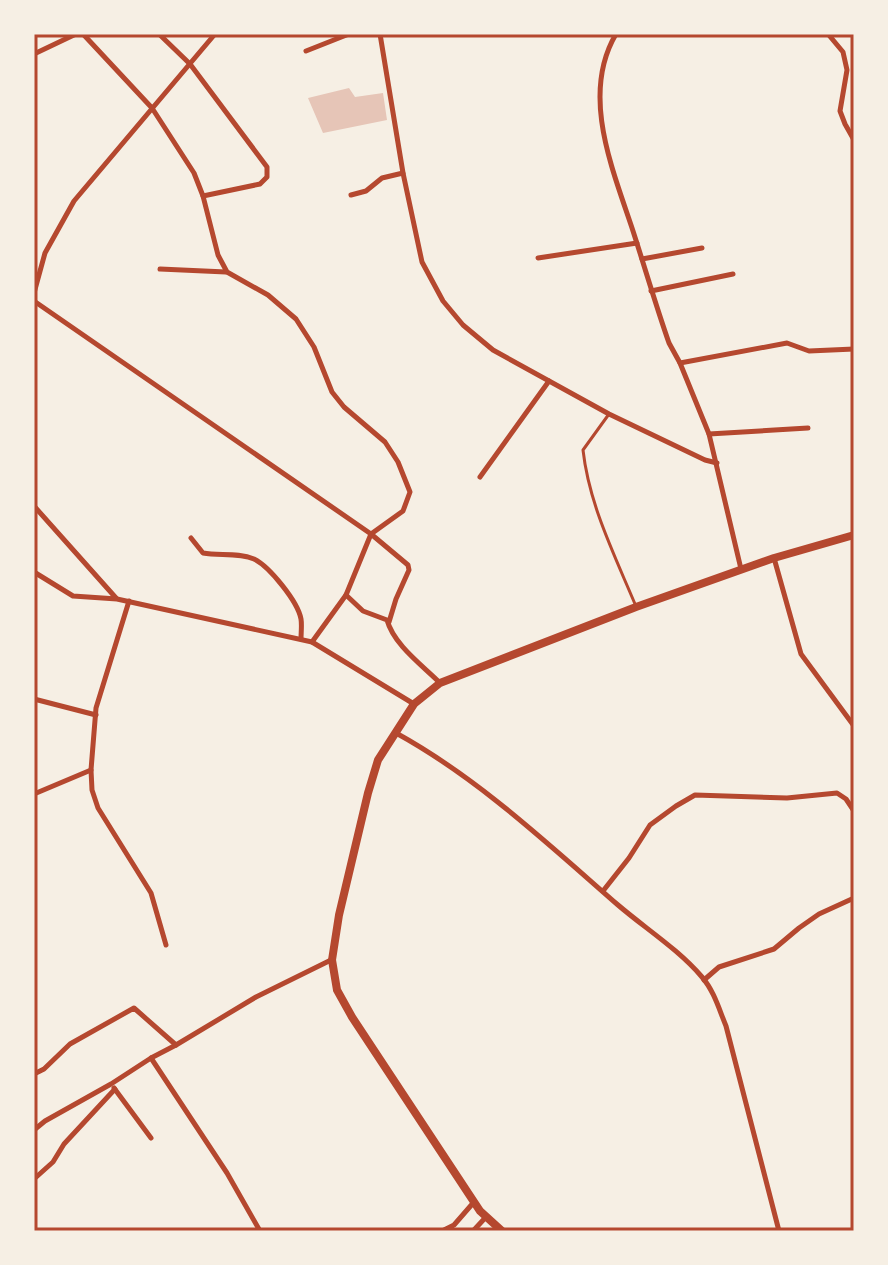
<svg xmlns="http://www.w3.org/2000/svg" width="888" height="1265" viewBox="0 0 888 1265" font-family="'Roboto Condensed',sans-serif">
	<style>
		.building { fill: #e6c5b7 }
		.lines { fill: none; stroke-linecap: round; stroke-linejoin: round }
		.service { stroke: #b5482f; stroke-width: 3 }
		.minor { stroke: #b5482f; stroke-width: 5 }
		.primary { stroke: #b5482f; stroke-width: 8 }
		.neatline { fill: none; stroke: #b5482f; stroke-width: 3 }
	</style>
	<rect width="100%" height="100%" fill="#f6efe4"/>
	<path class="building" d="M 349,88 L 355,97 L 383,93 L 387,120 L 323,133 L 308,98 Z"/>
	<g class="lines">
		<path class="service" d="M 609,414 L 583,450 C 589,504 614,554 635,604"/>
		<g class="minor">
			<path d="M 83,34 L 152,108 L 194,173 L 203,196 L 218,255 L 227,272 L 268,295 L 296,319 L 314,347 L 332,392 L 344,407 L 385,442 L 398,462 L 410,492 L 403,511 L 371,534 L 346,595 L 363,611 L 387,620 C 394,645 422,665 440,683"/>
			<path d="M 159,34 L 190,64 L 267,167 L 267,177 L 260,184 L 203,196"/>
			<path d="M 380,34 L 403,173 L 422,262 L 443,301 L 463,325 L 493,350 L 609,414 L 705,460 L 717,463"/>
			<path d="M 616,34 C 580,95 613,170 633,231 C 645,268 656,306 669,343 L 680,363 L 709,434 L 741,569"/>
			<path d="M 828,34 L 843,52 L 847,70 L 840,111 L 845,124 L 854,140"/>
			<path d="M 306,51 L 349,34"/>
			<path d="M 34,54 L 76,34"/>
			<path d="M 351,195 L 366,191 L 382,178 L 403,173"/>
			<path d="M 538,258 L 637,243"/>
			<path d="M 642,259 L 702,248"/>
			<path d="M 160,269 L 226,272"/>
			<path d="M 651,291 L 733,274"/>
			<path d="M 34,293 L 45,253 L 74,201 L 215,34"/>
			<path d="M 34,301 L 371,534 L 408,565 L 409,570 L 396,599 L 389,622"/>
			<path d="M 680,363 L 787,343 L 809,351 L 854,349"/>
			<path d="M 709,434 L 808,428"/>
			<path d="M 480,477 L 549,381"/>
			<path d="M 34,506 L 116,598"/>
			<path d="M 191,538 L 203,553 C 219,556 238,552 254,559 C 270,567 298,602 301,619 C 302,625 301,633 301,639"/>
			<path d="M 774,558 L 801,654 L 854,726"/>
			<path d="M 34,572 L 73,596 L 117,599 L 312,642 L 414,704"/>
			<path d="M 129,601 L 96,708 L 91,770 L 92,790 L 98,808 L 151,893 L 166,945"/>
			<path d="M 312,642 L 346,595"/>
			<path d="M 34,699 L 96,715"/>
			<path d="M 396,733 C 478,778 548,844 618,905 C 646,929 678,949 702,977 C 714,991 719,1009 726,1026 L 779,1231"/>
			<path d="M 34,794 L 91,770"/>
			<path d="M 603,891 L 629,858 L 650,825 L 676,806 L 695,795 L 787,798 L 837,793 L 846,799 L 854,811"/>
			<path d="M 704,980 L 719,967 L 774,949 L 799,928 L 819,914 L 854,898"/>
			<path d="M 151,1058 L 227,1173 L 260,1231"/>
			<path d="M 34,1074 L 44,1069 L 70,1044 L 134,1008 L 176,1045"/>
			<path d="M 114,1088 L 151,1138"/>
			<path d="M 34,1130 L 45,1121 L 111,1084 L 151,1058 L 176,1045 L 256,997 L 331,960"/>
			<path d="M 34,1179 L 53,1162 L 64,1144 L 115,1089"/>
			<path d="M 442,1231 L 454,1225 L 474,1202"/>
			<path d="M 473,1231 L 486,1217"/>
		</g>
		<path class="primary" d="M 502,1231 L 480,1211 L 352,1017 L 337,990 L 332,960 L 339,915 L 368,793 L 378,760 L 414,704 L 440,683 L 636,607 L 774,558 L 854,535"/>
	</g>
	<rect width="888" height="1265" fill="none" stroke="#f6efe4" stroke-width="72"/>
	<rect x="36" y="36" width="816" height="1193" class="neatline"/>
</svg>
